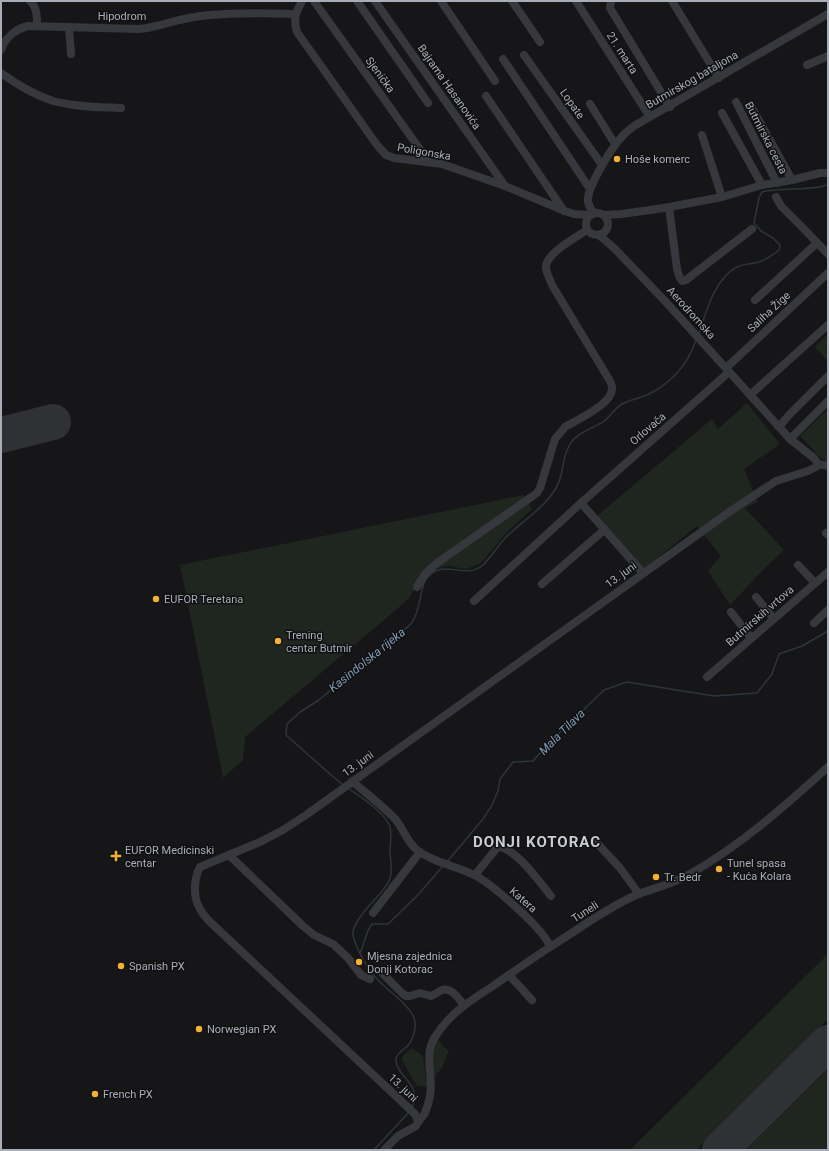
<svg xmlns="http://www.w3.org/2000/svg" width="829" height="1151" viewBox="0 0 829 1151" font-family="Roboto,sans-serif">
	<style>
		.green { fill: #1e261f }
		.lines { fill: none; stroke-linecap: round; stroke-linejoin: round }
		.stream { stroke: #2c353c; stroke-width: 1.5 }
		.runway { stroke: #303135; stroke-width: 36 }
		.minor { stroke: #37383d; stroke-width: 8 }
		.poi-dot { fill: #f2b134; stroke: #111113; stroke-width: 1.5 }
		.labels { text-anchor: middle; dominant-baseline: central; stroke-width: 3; stroke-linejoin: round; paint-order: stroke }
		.street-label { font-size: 11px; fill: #a8adb8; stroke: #111113 }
		.poi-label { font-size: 11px; fill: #a8adb8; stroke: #111113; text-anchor: start }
		.water-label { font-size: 12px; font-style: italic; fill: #7f9bb3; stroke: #111113 }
		.district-label { font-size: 15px; font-weight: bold; letter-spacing: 1px; fill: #c9ccd4; stroke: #111113 }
	</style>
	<rect width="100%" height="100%" fill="#161618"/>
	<g class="green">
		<path d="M 828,334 L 828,361 L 815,347 Z"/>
		<path d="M 747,403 L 780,444 L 744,469 L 758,502 L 745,508 L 784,550 L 764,569 L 730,605 L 708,571 L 721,556 L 697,526 L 644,569 L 597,516 L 712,419 L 718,429 Z"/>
		<path d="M 828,409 L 828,462 L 822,459 L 800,436 Z"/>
		<path d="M 524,495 L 532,509 L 506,533 L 482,562 L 477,565 L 466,569 L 449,566 L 436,568 L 430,573 L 420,588 L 413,591 L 409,598 L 404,603 L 245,737 L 243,760 L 223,778 L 180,565 Z"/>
		<path d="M 828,954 L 828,1019 L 696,1150 L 630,1150 Z"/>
		<path d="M 436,1038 L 442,1044 L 444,1047 L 449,1050 L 442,1067 L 434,1078 L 432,1075 L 433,1042 Z"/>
		<path d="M 412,1048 L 423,1056 L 426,1078 L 429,1087 L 417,1086 L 402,1060 L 403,1056 Z"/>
		<path d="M 828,1069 L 828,1150 L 746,1150 Z"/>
	</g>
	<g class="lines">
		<g class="stream">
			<path d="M 699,333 C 706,312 715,278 737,267 C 742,264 749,264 755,263 C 764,261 772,256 779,250 L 780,245 L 773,238 L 761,231 L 754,223 L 759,198 L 762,192 C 777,187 819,191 828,184"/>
			<path d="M 427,578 C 444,557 465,581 483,565 C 492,556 499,544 508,535 C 524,520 545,507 556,488 C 565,473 561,454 573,440 C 581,431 594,428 604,421 C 611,416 615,407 624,403 C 631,400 639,398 647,395 C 670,384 688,365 696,340"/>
			<path d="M 343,785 L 331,775 L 286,735 L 287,724 L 300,712 L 319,700 L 411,624 C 420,612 419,595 425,581"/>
			<path d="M 348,788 C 360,797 385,812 390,827 C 392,834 390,845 390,854 C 391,862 393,872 389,881 C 382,896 351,919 353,935 C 356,949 368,970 378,980 C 387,990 414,1008 415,1022 C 416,1029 413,1037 410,1043 C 406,1049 395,1053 396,1061 C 397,1077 422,1083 412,1107"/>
			<path d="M 447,862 L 483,819 L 492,805 L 498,791 L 500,779 L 513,762 L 533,761 L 549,743 L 604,690 L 627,682 L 714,696 L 757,693 L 772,674 L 779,654 L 802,646 L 828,631"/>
			<path d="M 360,953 C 365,943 365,933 372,924 L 388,924 L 416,897 L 443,866"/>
			<path d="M 374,1150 L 409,1112"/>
		</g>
		<g class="runway">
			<path d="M 1,435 L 53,422"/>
			<path d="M 720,1150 L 828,1043"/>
		</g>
		<g class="minor">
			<path d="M 30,1 C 37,7 37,16 37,25"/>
			<path d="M 302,1 C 296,12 293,19 297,32 L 377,145 L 386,155 L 394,158 L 442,164 L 505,186 L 565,211 L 574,214 L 590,215"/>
			<path d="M 314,1 L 429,162"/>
			<path d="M 357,1 L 428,103"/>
			<path d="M 375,1 L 505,186"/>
			<path d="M 441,1 L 495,81"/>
			<path d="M 512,1 L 540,42"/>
			<path d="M 576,1 L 650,117"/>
			<path d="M 611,1 L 610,8 L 670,107"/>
			<path d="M 672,1 L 719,78"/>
			<path d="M 69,27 L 71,54"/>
			<path d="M 1,50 C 5,38 15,29 28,26 L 138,29 C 157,28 176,19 195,17 C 225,12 264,13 295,14"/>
			<path d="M 524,55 L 602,165"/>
			<path d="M 503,59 L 590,189"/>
			<path d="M 807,65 L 828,56"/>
			<path d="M 1,73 C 16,84 35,95 53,101 C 75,107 99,107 121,108"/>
			<path d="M 486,96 L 564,211"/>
			<path d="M 736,102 L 777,183"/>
			<path d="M 590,104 L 615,144"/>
			<path d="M 751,106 L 792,180"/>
			<path d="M 722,113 L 762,185"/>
			<path d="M 702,135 L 722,197"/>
			<path d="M 776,197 L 781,206 L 801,226 L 828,254"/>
			<path d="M 669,207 L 677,269 L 679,276 L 682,281 L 686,280 L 752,229"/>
			<circle cx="597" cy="224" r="11"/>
			<path d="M 594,213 C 591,210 589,206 588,202 C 586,190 608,154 616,144 C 621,137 627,131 634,126 L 828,14"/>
			<path d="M 605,215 L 621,214 L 664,208 L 722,197 L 762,185 L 792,180 L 820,173 L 828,173"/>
			<path d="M 755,300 L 817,243"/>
			<path d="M 726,368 L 828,273"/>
			<path d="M 750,395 L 828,325"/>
			<path d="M 779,427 L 789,415 L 828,376"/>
			<path d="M 790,439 L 828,401"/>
			<path d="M 818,464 L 828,466"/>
			<path d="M 581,503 L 643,573"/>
			<path d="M 826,533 L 828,535"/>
			<path d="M 798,565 L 815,583"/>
			<path d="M 542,584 L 604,530"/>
			<path d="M 417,587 L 426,573 L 437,563 L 537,493 L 540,488 L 555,439 L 565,427 C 577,420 607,406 611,393 C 613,389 612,385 610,381 L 552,285 C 550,279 546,273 546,267 C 546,253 577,237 587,230"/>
			<path d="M 756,597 L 774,619"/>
			<path d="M 474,601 L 581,503 L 729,372"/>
			<path d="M 731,612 L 751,638"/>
			<path d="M 814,623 L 828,610"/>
			<path d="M 707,677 L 828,572"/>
			<path d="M 352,781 C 367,794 383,806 396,820 C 404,830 407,842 417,850 C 434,863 457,866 476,876 C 493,885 545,930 550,947"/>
			<path d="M 596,842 L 620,868 L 639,894"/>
			<path d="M 229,855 L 303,926 L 314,935 L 333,944 L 348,958 L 361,975 L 370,979"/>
			<path d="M 475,875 L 496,849 L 499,847 C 517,849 540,883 551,896"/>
			<path d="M 373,913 L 420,852"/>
			<path d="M 382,973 L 402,993 L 406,996 L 410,996 L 420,993 L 431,996 C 434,995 436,993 440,991 C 450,985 458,998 464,1005"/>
			<path d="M 509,975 L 532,1000"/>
			<path d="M 418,1121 L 415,1114 L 208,920 C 205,916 201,912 199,907 C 193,896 194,878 200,867 L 260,842 L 283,830 L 306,815 L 732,510 L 776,481 L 808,471 L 816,467 L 818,464 L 814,458 L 790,439 L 665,301 L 614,248 L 599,235"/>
			<path d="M 384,1150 L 398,1136 L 416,1126 C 418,1120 422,1118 425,1113 C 427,1108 429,1102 430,1096 C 434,1076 423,1056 435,1037 C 449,1014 471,1000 493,986 C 513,972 533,958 553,945 C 580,928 607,908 636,895 C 654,888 673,884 690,874 C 741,845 785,806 828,767"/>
		</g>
	</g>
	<g class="poi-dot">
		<circle cx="617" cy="159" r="4"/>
		<circle cx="156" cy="599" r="4"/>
		<circle cx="278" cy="641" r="4"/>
		<path d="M114 850h4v4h4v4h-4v4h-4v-4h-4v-4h4z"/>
		<circle cx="719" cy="869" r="4"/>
		<circle cx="656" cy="877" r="4"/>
		<circle cx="359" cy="962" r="4"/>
		<circle cx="121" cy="966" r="4"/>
		<circle cx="199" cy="1029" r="4"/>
		<circle cx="95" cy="1094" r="4"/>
	</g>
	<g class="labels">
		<g class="street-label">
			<text x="122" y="16">Hipodrom</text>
			<text transform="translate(622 53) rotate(57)">21. marta</text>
			<text transform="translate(380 75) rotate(54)">Sjenička</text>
			<text transform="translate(692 80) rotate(-30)">Butmirskog bataljona</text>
			<text transform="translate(449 87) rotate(55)">Bajrama Hasanovića</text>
			<text transform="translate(572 104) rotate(55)">Lopate</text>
			<text transform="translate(766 138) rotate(63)">Butmirska cesta</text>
			<text transform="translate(424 152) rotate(10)">Poligonska</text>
			<text transform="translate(769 312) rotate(-43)">Saliha Žige</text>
			<text transform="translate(691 313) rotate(48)">Aerodromska</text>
			<text transform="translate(648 429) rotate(-41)">Orlovača</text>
			<text transform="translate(621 575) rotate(-36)">13. juni</text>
			<text transform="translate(760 616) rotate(-41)">Butmirskih vrtova</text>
			<text transform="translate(358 764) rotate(-36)">13. juni</text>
			<text transform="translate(523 900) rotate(41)">Katera</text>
			<text transform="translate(585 912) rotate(-32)">Tuneli</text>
			<text transform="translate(403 1088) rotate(43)">13. juni</text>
		</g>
		<g class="poi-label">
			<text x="625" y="159">Hoše komerc</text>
			<text x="164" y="599">EUFOR Teretana</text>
			<text x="286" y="635">Trening<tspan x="286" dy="13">centar Butmir</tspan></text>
			<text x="125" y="850">EUFOR Medicinski<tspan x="125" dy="13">centar</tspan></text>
			<text x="727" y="863">Tunel spasa<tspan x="727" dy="13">- Kuća Kolara</tspan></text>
			<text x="664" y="877">Tr. Bedr</text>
			<text x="367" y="956">Mjesna zajednica<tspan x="367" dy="13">Donji Kotorac</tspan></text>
			<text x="129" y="966">Spanish PX</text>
			<text x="207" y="1029">Norwegian PX</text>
			<text x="103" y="1094">French PX</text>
		</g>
		<g class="water-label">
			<text transform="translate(367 660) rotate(-39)">Kasindolska rijeka</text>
			<text transform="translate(562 732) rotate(-45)">Mala Tilava</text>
		</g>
		<g class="district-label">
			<text x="537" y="842">DONJI KOTORAC</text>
		</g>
	</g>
	<rect width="829" height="1151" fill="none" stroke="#a8adb8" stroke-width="4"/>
</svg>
